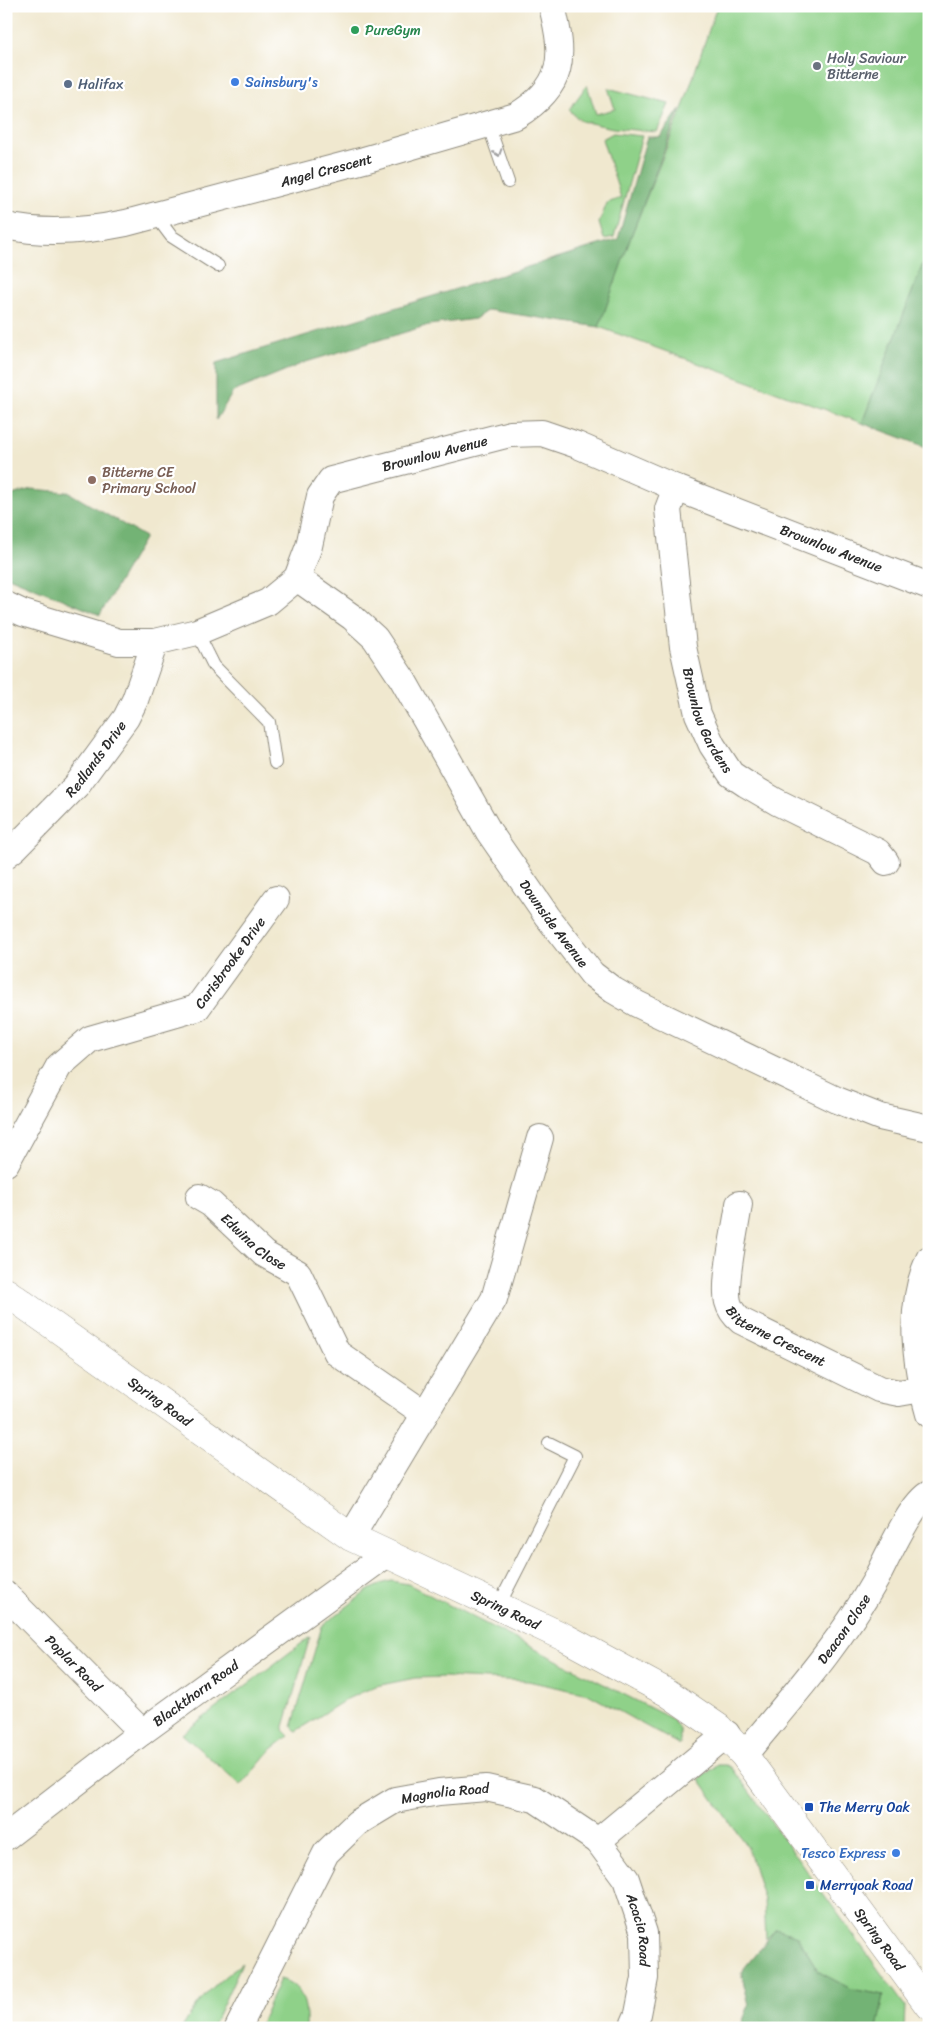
<svg xmlns="http://www.w3.org/2000/svg" width="935" height="2034" viewBox="0 0 935 2034" font-family="Sriracha,sans-serif">
	<style>
		.green { fill: #8fd189; stroke: #5d7e5a }
		.forest { fill: #73b375; stroke: #4f6f50 }
		.lines { fill: none; stroke-linecap: round; stroke-linejoin: round }
		.service-casing { stroke: #8e8a7d; stroke-width: 14 }
		.minor-casing { stroke: #8e8a7d; stroke-width: 28 }
		.tertiary-casing { stroke: #8e8a7d; stroke-width: 29 }
		.service { stroke: #fff; stroke-width: 12 }
		.minor { stroke: #fff; stroke-width: 26 }
		.tertiary { stroke: #fff; stroke-width: 28 }
		.oneway { stroke: #a0a0a0 }
		.leisure-dot { fill: #2e9e5b; stroke: #fff; stroke-width: 2 }
		.worship-dot { fill: #6b7280; stroke: #fff; stroke-width: 2 }
		.shop-dot { fill: #3f7fe0; stroke: #fff; stroke-width: 2 }
		.service-dot { fill: #5c6f8a; stroke: #fff; stroke-width: 2 }
		.education-dot { fill: #8d6e63; stroke: #fff; stroke-width: 2 }
		.transit-dot { fill: #1a4fb4; stroke: #fff; stroke-width: 2 }
		.labels { text-anchor: middle; dominant-baseline: central; stroke-width: 4.5; stroke-linejoin: round; paint-order: stroke }
		.leisure-label { font-size: 14px; fill: #27864d; stroke: #fff; text-anchor: start }
		.worship-label { font-size: 14px; fill: #5b616d; stroke: #fff; text-anchor: start }
		.shop-label { font-size: 14px; fill: #366cbe; stroke: #fff; text-anchor: start }
		.service-label { font-size: 14px; fill: #4e5e75; stroke: #fff; text-anchor: start }
		.street-label { font-size: 14px; fill: #2b2b2b; stroke: #fff }
		.education-label { font-size: 14px; fill: #785e54; stroke: #fff; text-anchor: start }
		.transit-label { font-size: 14px; fill: #164399; stroke: #fff; text-anchor: start }
	</style>
	<rect width="100%" height="100%" fill="#fff"/>
	<filter id="ink" filterUnits="userSpaceOnUse"><feTurbulence type="fractalNoise" baseFrequency=".02" numOctaves="2"/><feDisplacementMap in="SourceGraphic" scale="10" xChannelSelector="R" yChannelSelector="G"/><feConvolveMatrix kernelMatrix="1 2 1 2 8 2 1 2 1" color-interpolation-filters="sRGB"/></filter>
	<filter id="wash" filterUnits="userSpaceOnUse"><feTurbulence type="fractalNoise" baseFrequency=".0096" numOctaves="4" result="noise"/><feDisplacementMap in="SourceGraphic" scale="20" xChannelSelector="R" yChannelSelector="G"/><feGaussianBlur stdDeviation="1.12" result="paint"/><feColorMatrix in="noise" values="0 0 0 0 0 0 0 0 0 0 0 0 0 0 0 0 0 1.4 0 .05"/><feComposite in="paint" operator="in"/></filter>
	<g filter="url(#wash)">
		<rect width="100%" height="100%" fill="#f0e8cf"/>
		<g class="green">
			<path d="M 717,6 L 929,6 L 929,248 L 862,423 L 599,327 L 633,231 L 684,104 Z"/>
			<path d="M 587,85 L 596,114 L 615,109 L 608,88 L 669,104 L 657,132 L 613,128 L 581,121 L 569,110 Z"/>
			<path d="M 613,133 L 642,136 L 614,237 L 604,239 L 599,223 L 607,203 L 621,198 L 602,139 Z"/>
			<path d="M 391,1581 L 408,1584 L 672,1719 L 680,1730 L 680,1745 L 588,1694 L 528,1681 L 444,1677 L 415,1678 L 376,1686 L 347,1699 L 296,1731 L 292,1727 L 322,1626 L 367,1591 L 383,1583 Z"/>
			<path d="M 310,1637 L 283,1730 L 289,1736 L 272,1749 L 241,1785 L 182,1734 Z"/>
			<path d="M 718,1765 L 726,1765 L 732,1768 L 905,2006 L 904,2028 L 877,2028 L 884,1995 L 851,1989 L 819,1972 L 797,1936 L 776,1929 L 766,1939 L 764,1900 L 748,1848 L 699,1779 Z"/>
			<path d="M 242,1963 L 212,2028 L 182,2028 C 201,1997 213,1985 242,1963 Z"/>
			<path d="M 280,1979 C 304,1985 307,2007 306,2028 L 258,2028 Z"/>
		</g>
		<g class="forest">
			<path d="M 680,109 L 633,231 L 599,327 L 488,310 L 475,319 L 429,325 L 306,362 L 233,392 L 216,420 L 216,363 L 618,239 L 647,137 L 660,137 Z"/>
			<path d="M 929,248 L 929,448 L 862,423 Z"/>
			<path d="M 31,489 L 68,492 L 145,537 L 100,615 L 6,576 L 6,497 Z"/>
			<path d="M 776,1929 L 797,1936 L 819,1972 L 851,1989 L 884,1995 L 877,2028 L 740,2028 L 749,2005 L 741,1972 Z"/>
		</g>
	</g>
	<g filter="url(#ink)">
		<g class="lines">
			<defs>
				<g id="service">
					<path d="M 488,124 L 508,182"/>
					<path d="M 156,216 L 171,236 L 218,266"/>
					<path d="M 197,632 L 214,666 L 269,722 L 275,763"/>
					<path d="M 499,1605 L 575,1456 L 549,1443"/>
				</g>
				<g id="minor">
					<path id="s1" d="M 6,226 C 46,235 87,231 126,223 L 364,160 L 516,116 C 565,86 565,58 552,6"/>
					<path id="s2" d="M 676,488 L 668,509 L 683,647 L 698,714 L 712,745 L 731,774 L 746,784 L 777,802 L 878,852 L 886,862"/>
					<path id="s3" d="M 297,578 L 352,617 L 375,638 L 403,680 L 489,832 L 547,916 L 592,974 L 613,990 L 637,1004 L 837,1100 L 880,1117 L 929,1128"/>
					<path id="s4" d="M 6,605 L 23,613 L 119,642 L 155,642 L 197,632 L 268,602 L 297,578 L 309,546 L 320,496 L 331,480 L 510,434 L 542,433 L 577,445 L 676,488 L 929,586"/>
					<path id="s5" d="M 6,855 L 15,848 L 76,786 L 126,718 L 135,700 L 155,642"/>
					<path id="s6" d="M 6,1163 L 59,1066 L 90,1039 L 197,1008 L 276,899"/>
					<path id="s7" d="M 199,1197 L 211,1204 L 264,1254 L 298,1273 L 337,1353 L 425,1414"/>
					<path id="s8" d="M 739,1204 C 736,1228 723,1281 728,1302 C 730,1310 735,1316 741,1321 L 879,1389 L 899,1393 L 922,1389"/>
					<path d="M 929,1259 C 907,1308 915,1364 929,1414"/>
					<path d="M 351,1537 L 494,1299 L 540,1138"/>
					<path id="s9" d="M 6,1595 L 142,1732"/>
					<path id="s10" d="M 744,1755 C 790,1699 839,1645 875,1581 C 886,1561 910,1504 929,1494"/>
					<path id="s11" d="M 6,1837 L 142,1732 L 387,1554"/>
					<path id="s12" d="M 598,1841 L 626,1879 L 644,1933 L 645,1978 L 638,2014 L 632,2028"/>
					<path id="s13" d="M 238,2028 L 326,1853 L 357,1823 L 395,1800 L 439,1792 L 486,1788 L 535,1799 L 598,1841 L 727,1734"/>
				</g>
				<g id="tertiary">
					<path id="s14" d="M 6,1292 L 351,1537 L 566,1638 L 668,1693 L 719,1728 L 744,1755 L 929,2006"/>
				</g>
			</defs>
			<use href="#service" class="service-casing"/>
			<use href="#minor" class="minor-casing"/>
			<use href="#tertiary" class="tertiary-casing"/>
			<use href="#service" class="service"/>
			<use href="#minor" class="minor"/>
			<use href="#tertiary" class="tertiary"/>
		</g>
		<defs><path id="oneway-chevron" d="M-2-3.5L2.5 0L-2 3.5" fill="none" stroke-width="1.6" stroke-linecap="round" stroke-linejoin="round" transform="scale(1.25)"/></defs>
		<use class="oneway" href="#oneway-chevron" transform="translate(498 153) rotate(71)"/>
	</g>
	<circle class="leisure-dot" cx="355" cy="30" r="5"/>
	<circle class="worship-dot" cx="817" cy="66" r="5"/>
	<g class="shop-dot">
		<circle cx="235" cy="82" r="5"/>
		<circle cx="896" cy="1853" r="5"/>
	</g>
	<circle class="service-dot" cx="68" cy="84" r="5"/>
	<circle class="education-dot" cx="92" cy="480" r="5"/>
	<g class="transit-dot">
		<rect x="804" y="1802" width="10" height="10" rx="2.5"/>
		<rect x="805" y="1880" width="10" height="10" rx="2.5"/>
	</g>
	<g class="labels">
		<g class="leisure-label">
			<text x="365" y="30">PureGym</text>
		</g>
		<g class="worship-label">
			<text x="827" y="58">Holy Saviour<tspan x="827" dy="16">Bitterne</tspan></text>
		</g>
		<g class="shop-label">
			<text x="245" y="82">Sainsbury's</text>
			<text x="886" y="1853" text-anchor="end">Tesco Express</text>
		</g>
		<g class="service-label">
			<text x="78" y="84">Halifax</text>
		</g>
		<g class="street-label">
			<text stroke="none"><textPath href="#s1" startOffset="328">Angel Crescent</textPath></text>
			<text stroke="none"><textPath href="#s4" startOffset="525">Brownlow Avenue</textPath></text>
			<text stroke="none"><textPath href="#s4" startOffset="946">Brownlow Avenue</textPath></text>
			<text stroke="none"><textPath href="#s2" startOffset="239">Brownlow Gardens</textPath></text>
			<text stroke="none"><textPath href="#s5" startOffset="132">Redlands Drive</textPath></text>
			<text stroke="none"><textPath href="#s3" startOffset="436">Downside Avenue</textPath></text>
			<text stroke="none"><textPath href="#s6" startOffset="319">Carisbrooke Drive</textPath></text>
			<text stroke="none"><textPath href="#s7" startOffset="71">Edwina Close</textPath></text>
			<text stroke="none"><textPath href="#s8" startOffset="160">Bitterne Crescent</textPath></text>
			<text stroke="none"><textPath href="#s14" startOffset="189">Spring Road</textPath></text>
			<text stroke="none"><textPath href="#s14" startOffset="594">Spring Road</textPath></text>
			<text stroke="none"><textPath href="#s10" startOffset="161">Deacon Close</textPath></text>
			<text stroke="none"><textPath href="#s9" startOffset="96">Poplar Road</textPath></text>
			<text stroke="none"><textPath href="#s11" startOffset="238">Blackthorn Road</textPath></text>
			<text stroke="none"><textPath href="#s13" startOffset="334">Magnolia Road</textPath></text>
			<text stroke="none"><textPath href="#s12" startOffset="100">Acacia Road</textPath></text>
			<text stroke="none"><textPath href="#s14" startOffset="1104">Spring Road</textPath></text>
		</g>
		<g class="education-label">
			<text x="102" y="472">Bitterne CE<tspan x="102" dy="16">Primary School</tspan></text>
		</g>
		<g class="transit-label">
			<text x="819" y="1807">The Merry Oak</text>
			<text x="820" y="1885">Merryoak Road</text>
		</g>
	</g>
	<rect width="935" height="2034" fill="none" stroke="#fff" stroke-width="25"/>
</svg>
